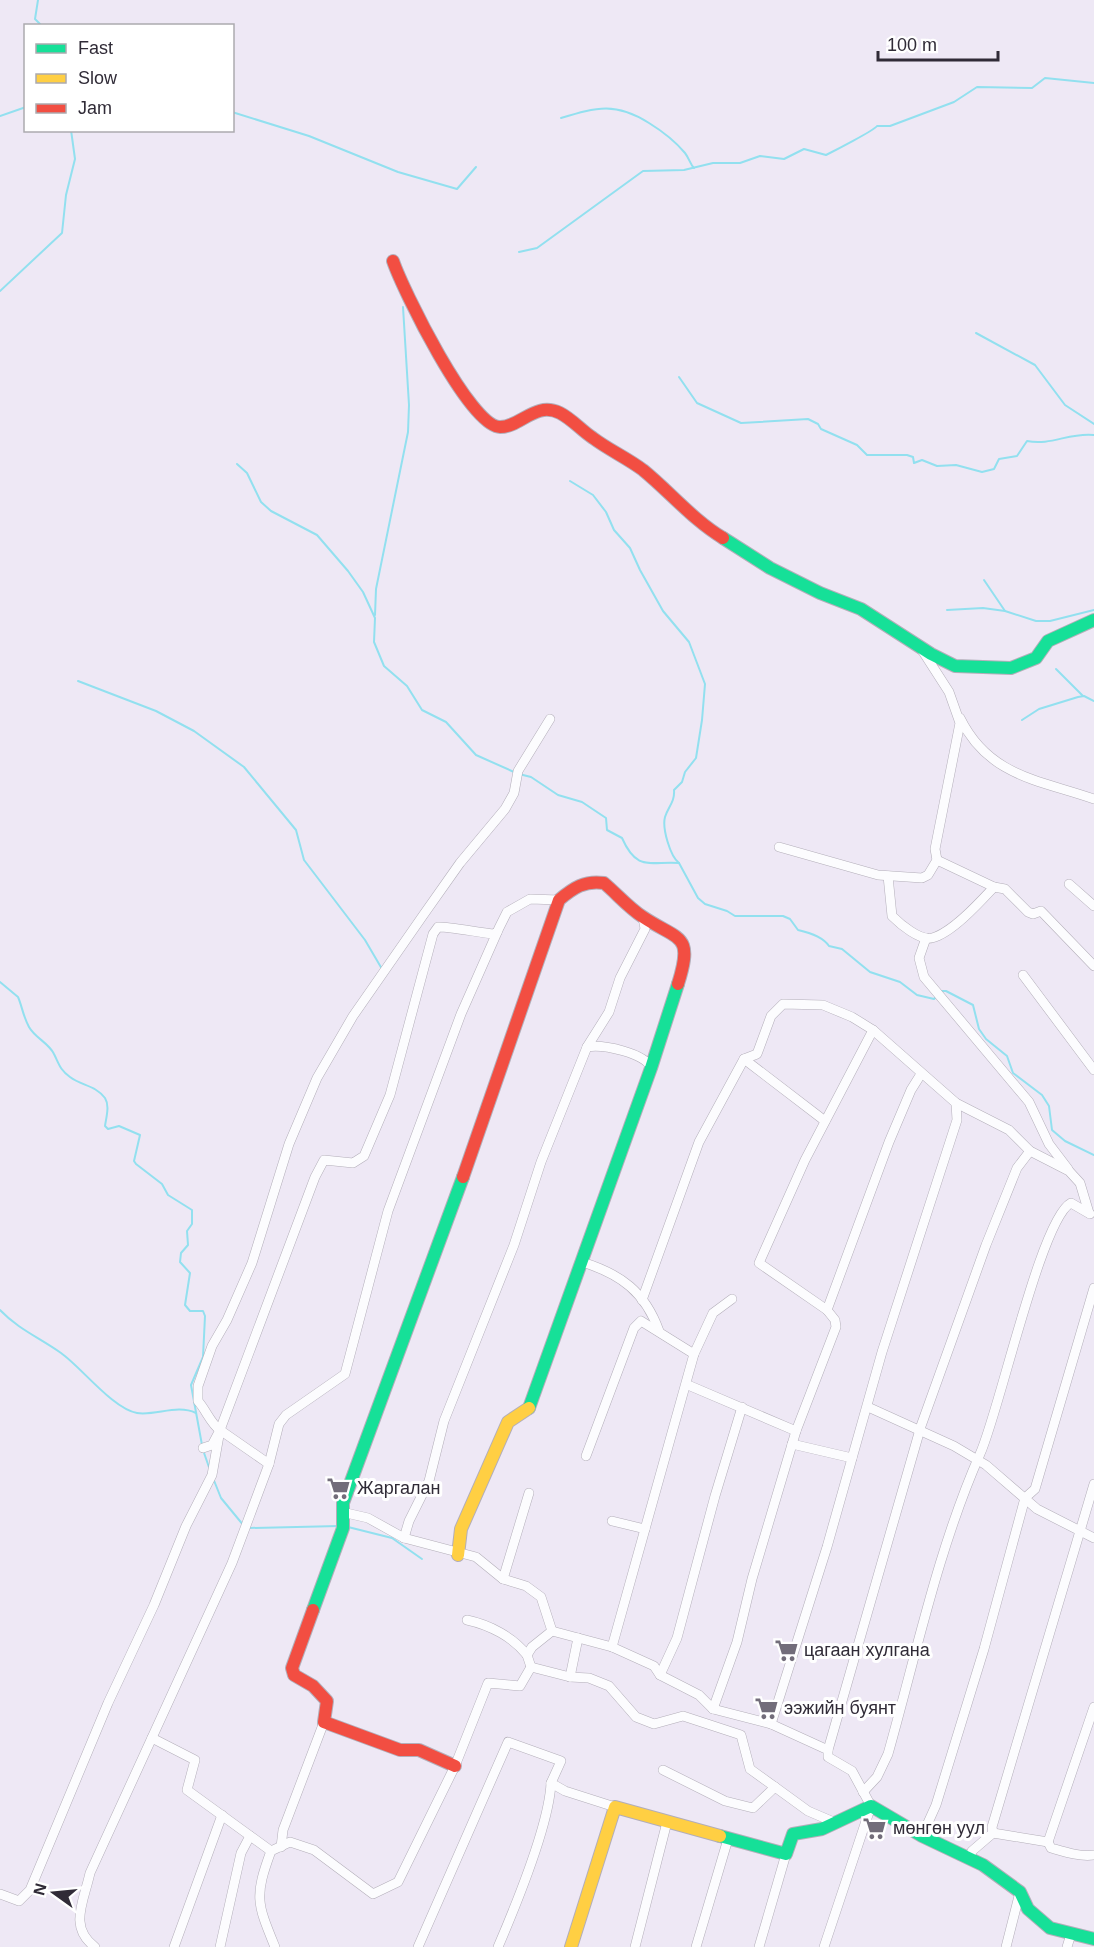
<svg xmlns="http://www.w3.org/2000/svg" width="1094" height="1947" viewBox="0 0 1094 1947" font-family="Helvetica,sans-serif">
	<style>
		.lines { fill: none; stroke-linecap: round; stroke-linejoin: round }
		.stream { stroke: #92e0ef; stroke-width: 2 }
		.street-casing { stroke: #b3aeb9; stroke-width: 10 }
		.fast-casing { stroke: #b3aeb9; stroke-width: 14 }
		.slow-casing { stroke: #b3aeb9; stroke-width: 14 }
		.jam-casing { stroke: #b3aeb9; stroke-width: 14 }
		.street { stroke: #fcfcfe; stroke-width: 9 }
		.fast { stroke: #16e098; stroke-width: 12 }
		.slow { stroke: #ffcf43; stroke-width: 12 }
		.jam { stroke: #f24e42; stroke-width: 12 }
		.labels { text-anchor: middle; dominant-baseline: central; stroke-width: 6; stroke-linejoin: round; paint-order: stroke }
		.poi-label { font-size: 18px; fill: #302b37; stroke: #fff; text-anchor: start }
	</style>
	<rect width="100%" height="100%" fill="#eee8f5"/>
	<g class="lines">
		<g class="stream">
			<path d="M 38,0 L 35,19 L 42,26"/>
			<path d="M 232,112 L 309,136 L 398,172 L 457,189 L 476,167"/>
			<path d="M 0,116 L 26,107"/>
			<path d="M 561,118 C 597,107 616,102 649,123 C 662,131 675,141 685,153 C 689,158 690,164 694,168"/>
			<path d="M 519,252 L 537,248 L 643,171 L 684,170 L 713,163 L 740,163 L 760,156 L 784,159 L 804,149 L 826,155 C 834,151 873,131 877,126 L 890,126 L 954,102 L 977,87 L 1032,88 L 1045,78 L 1094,83"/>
			<path d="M 0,291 L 62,233 L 66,195 L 75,159 L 71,130"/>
			<path d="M 976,333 L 1035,365 L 1065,405 L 1094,424"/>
			<path d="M 679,377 L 697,403 L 741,423 L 808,419 L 818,424 L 821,429 L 857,445 L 867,455 L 907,455 L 913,457 L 914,463 L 922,460 L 937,466 L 956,465 L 982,472 L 994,469 L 999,459 L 1017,456 L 1027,441 C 1051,446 1070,432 1094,435"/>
			<path d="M 237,464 L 247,473 L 261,502 L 271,511 L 317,535 L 348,571 L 363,592 L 375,618 L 374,642 L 384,666 L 407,686 L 422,710 L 446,722 L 476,755 L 514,772"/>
			<path d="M 570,481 L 593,495 L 606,512 L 614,530 L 630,548 L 640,570 L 663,611 L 689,642 L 705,684 L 702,720 L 696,758 L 685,772 L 682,782 L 674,790 C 675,802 668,807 665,817 C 662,828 670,856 679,863"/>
			<path d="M 984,580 L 1005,611"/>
			<path d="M 947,610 L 983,608 L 1005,611 L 1036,621 L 1050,621 L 1094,610"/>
			<path d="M 375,615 L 376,589 L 408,432 L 409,405 L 403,307"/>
			<path d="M 1056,669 L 1083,696"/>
			<path d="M 78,681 L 156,711 L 194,731 L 244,767 L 296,830 L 304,860 L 365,940 L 382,969"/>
			<path d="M 1022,720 L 1039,709 L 1078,697 L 1084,696 L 1094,701"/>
			<path d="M 519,774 L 531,777 L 558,795 L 582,802 L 606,818 L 607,830 L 622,838 C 637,872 650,861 679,863 L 698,898 L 705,904 L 727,911 L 735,916 L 783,916 L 790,919 L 798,930 C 807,932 823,937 829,946 L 842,949 L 870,972 L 900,982 L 917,995 L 934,999 L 937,996"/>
			<path d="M 0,982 L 18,997 C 22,1006 23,1016 29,1027 C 35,1038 49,1043 54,1054 C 59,1064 60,1070 70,1077 C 82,1086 95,1085 105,1098 C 110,1106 106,1118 105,1126 L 108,1129 L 119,1126 L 140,1135 L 134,1161 L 136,1164 L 162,1184 L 168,1195 L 192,1210 L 192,1224 L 187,1231 L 188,1245 L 181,1253 L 180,1262 L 190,1273 L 185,1305 L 190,1311 L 203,1311 L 205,1316 L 203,1357 L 191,1385 L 202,1445"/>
			<path d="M 940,991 L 946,991 L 973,1005 L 979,1029 L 986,1039 L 1007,1056 L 1013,1073 L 1042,1095 L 1049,1106 L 1052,1130 L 1065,1141 L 1094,1155"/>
			<path d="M 0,1310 C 18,1329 40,1338 61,1353 C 81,1367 113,1409 137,1413 C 156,1416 177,1404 196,1413"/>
			<path d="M 203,1450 L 210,1470"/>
			<path d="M 213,1478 L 221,1498 L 244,1526"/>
			<path d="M 348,1527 L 392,1538 L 422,1559"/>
			<path d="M 249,1528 L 339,1526"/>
		</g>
		<defs>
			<g id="street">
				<path d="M 960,718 C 989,777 1040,780 1094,799"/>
				<path d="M 779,847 L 878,875 L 922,878 L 928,875 L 937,860 L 935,849 L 960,723 L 949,692 L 922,650"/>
				<path d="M 937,860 L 994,887 L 1005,889 L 1028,912 L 1033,914 L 1041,911 L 1094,966"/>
				<path d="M 888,876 L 892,916 C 900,924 920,941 932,938 C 952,933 980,902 994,887"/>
				<path d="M 1069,884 L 1094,906"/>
				<path d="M 926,938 L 919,958 L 924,977 L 1029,1102 L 1049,1144 L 1068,1169"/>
				<path d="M 1023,975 L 1094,1070"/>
				<path d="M 873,1030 L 805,1160 L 759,1263 L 827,1310 L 889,1142 L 911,1090 L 921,1074"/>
				<path d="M 587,1047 C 603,1044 645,1053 651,1068"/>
				<path d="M 744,1059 L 825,1121"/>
				<path d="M 582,1262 C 621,1274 645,1292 659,1331"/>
				<path d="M 642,1300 L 699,1142 L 744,1059 L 757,1054 L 771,1016 L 783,1004 L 823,1005 L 852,1017 L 873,1030 L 956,1103 L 1009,1130 L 1030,1151 L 1069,1171 L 1080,1183 L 1089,1213"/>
				<path d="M 688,1385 L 796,1431 L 752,1579 L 737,1642 L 713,1709"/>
				<path d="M 868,1407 L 954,1446 L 986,1465 L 1037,1509 L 1094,1538"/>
				<path d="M 220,1430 L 269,1464"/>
				<path d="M 796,1431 L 836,1327 L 835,1320 L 827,1310"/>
				<path d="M 792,1444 L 852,1458"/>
				<path d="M 203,1448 L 212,1445 L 220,1430 C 211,1424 206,1410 198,1401 L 198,1386 L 212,1346 L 227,1320 L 252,1263 L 289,1144 L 317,1078 L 353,1016 L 424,914 L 460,863 L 505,809 L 514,793 L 518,771 L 550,719"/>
				<path d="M 586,1456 L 634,1328 L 641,1321 L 694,1354"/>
				<path d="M 342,1512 L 368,1518 L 404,1538 L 476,1557 L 503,1579 L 526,1586 L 541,1597 L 552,1631 L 532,1647 L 527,1655 L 531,1667"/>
				<path d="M 612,1521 L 645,1529"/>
				<path d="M 404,1538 L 409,1521 L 429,1481 L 444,1421 L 514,1245 L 541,1162 L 587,1047 L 609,1012 L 620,978 L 645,929 L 643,917"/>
				<path d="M 503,1579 L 529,1493"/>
				<path d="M 467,1620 C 490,1625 513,1637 527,1655"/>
				<path d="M 552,1631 L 612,1647 L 654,1666 L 660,1675 L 699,1695 L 713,1709 L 771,1724 L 828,1750 L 828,1757 L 852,1771 L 871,1806 L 824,1947"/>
				<path d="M 612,1647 L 694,1354 L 713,1313 L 732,1299"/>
				<path d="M 660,1675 L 677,1638 L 715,1496 L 742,1407"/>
				<path d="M 570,1677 L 578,1638"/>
				<path d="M 771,1724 L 827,1547 L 882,1352 L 957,1120 L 956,1103"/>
				<path d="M 152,1738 L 195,1760 L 187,1790 L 271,1851"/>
				<path d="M 828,1750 L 921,1426 L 986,1245 L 1017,1168 L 1030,1151"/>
				<path d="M 663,1770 L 725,1801 L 753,1808 L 775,1787 L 808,1811 L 836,1823"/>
				<path d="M 863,1792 L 877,1777 L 888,1754 C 916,1655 938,1549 980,1454 C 999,1413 1041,1218 1071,1203 L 1090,1214"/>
				<path d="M 993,1833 L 1048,1842"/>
				<path d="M 922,1836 L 936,1805 L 984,1649 L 1025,1498 L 1035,1489 L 1094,1288"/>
				<path d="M 1048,1842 L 1094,1707"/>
				<path d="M 1048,1842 L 1051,1848 C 1065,1852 1080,1857 1094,1855"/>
				<path d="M 281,1847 L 283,1830 L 324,1722"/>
				<path d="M 970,1858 L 972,1851 L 993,1833 L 992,1827 L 1094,1484"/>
				<path d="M 0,1894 L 19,1901 L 30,1890 L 108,1703 L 154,1605 L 186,1526 L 212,1475 L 220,1430 L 315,1177 L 324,1160 L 353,1163 L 364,1156 L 390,1095 L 433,934 L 438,927 C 445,926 482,933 494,934 L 497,932"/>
				<path d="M 95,1947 C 68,1927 84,1901 90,1873 L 232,1563 L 269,1464 L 279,1424 L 286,1415 L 345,1374 L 388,1211 L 461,1014 L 499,928 L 507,912 L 530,899 L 559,900"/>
				<path d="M 174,1947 L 222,1815"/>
				<path d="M 220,1947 L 241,1853 L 250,1836"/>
				<path d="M 275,1947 C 257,1903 254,1897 271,1851 L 290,1842 L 314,1850 L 373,1894 L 398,1882 L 455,1766 L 488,1683 L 520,1686 L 531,1667 L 570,1677 L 589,1678 L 609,1686 L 636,1717 L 654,1724 L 683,1716 L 741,1735 L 750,1769 L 775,1787"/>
				<path d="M 418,1947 L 508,1742 L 561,1761 L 551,1783 L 565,1791 L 615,1807"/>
				<path d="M 498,1947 C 516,1905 549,1826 551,1783"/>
				<path d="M 635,1947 L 667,1822"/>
				<path d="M 696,1947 L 728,1839"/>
				<path d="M 759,1947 L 786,1854"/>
				<path d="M 1006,1947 L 1020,1892"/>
				<path d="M 1067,1947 L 1071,1934"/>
			</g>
			<g id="fast">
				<path d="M 723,538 L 770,568 L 820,593 L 861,609 L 931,654 L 955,666 L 1011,668 L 1036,658 L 1048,641 L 1094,620"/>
				<path d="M 529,1408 L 651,1068 L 678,984"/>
				<path d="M 313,1610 L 343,1528 L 343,1503 L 463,1177"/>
				<path d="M 720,1836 L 786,1854 L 793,1834 L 822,1829 L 871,1806 L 922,1836 L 983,1865 L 1020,1892 L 1028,1909 L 1050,1928 L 1094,1939"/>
			</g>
			<g id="slow">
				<path d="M 458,1555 L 461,1529 L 508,1422 L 529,1408"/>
				<path d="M 571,1947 L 615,1807 L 720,1836"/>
			</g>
			<g id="jam">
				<path d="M 393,261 C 403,290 470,427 500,427 C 521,427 535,401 560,413 C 572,419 582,431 593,438 C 609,450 627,458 643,470 C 670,492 693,520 723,538"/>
				<path d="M 463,1177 L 559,900 C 573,888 585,880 604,883 C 617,894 629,908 643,917 C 679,941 694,933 678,984"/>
				<path d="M 313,1610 L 292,1668 L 294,1675 L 313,1686 L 327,1701 L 324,1722 L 400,1750 L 419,1750 L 455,1766"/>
			</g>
		</defs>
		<use href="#street" class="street-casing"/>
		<use href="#fast" class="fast-casing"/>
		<use href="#slow" class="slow-casing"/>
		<use href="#jam" class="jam-casing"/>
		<use href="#street" class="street"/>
		<use href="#fast" class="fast"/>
		<use href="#slow" class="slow"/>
		<use href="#jam" class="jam"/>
	</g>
	<defs>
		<symbol id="supermarket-bare" viewBox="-9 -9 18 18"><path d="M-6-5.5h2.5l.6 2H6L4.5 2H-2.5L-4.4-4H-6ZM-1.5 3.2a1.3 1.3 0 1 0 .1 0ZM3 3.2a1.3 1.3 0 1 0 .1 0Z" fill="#726d7a" stroke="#fff" stroke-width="2.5" paint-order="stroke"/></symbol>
	</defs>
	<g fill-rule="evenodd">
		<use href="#supermarket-bare" x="322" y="1472" width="33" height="33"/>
		<use href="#supermarket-bare" x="770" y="1634" width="33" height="33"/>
		<use href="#supermarket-bare" x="750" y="1692" width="33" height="33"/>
		<use href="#supermarket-bare" x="858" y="1812" width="33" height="33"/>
	</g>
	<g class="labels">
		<g class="poi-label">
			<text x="357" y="1488">Жаргалан</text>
			<text x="804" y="1650">цагаан хулгана</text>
			<text x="784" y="1708">ээжийн буянт</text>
			<text x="893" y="1828">мөнгөн уул</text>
		</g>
	</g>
	<rect x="24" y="24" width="210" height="108" fill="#ffffff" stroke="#acaaaf" stroke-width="1.5"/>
	<rect x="36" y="44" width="30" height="9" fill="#16e098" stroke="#acaaaf" stroke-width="1.5"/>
	<text x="78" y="54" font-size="18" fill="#302b37">Fast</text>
	<rect x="36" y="74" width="30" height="9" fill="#ffcf43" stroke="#acaaaf" stroke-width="1.5"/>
	<text x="78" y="84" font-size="18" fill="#302b37">Slow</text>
	<rect x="36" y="104" width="30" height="9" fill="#f24e42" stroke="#acaaaf" stroke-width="1.5"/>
	<text x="78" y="114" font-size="18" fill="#302b37">Jam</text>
	<g transform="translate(54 1893) rotate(285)" stroke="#ffffff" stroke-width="4.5" paint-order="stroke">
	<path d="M0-4.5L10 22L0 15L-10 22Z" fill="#302b37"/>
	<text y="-9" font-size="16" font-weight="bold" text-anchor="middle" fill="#302b37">N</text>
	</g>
	<path d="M878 51v9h120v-9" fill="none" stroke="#302b37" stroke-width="3"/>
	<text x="887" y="51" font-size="18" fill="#302b37" stroke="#ffffff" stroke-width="4.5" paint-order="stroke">100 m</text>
</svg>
